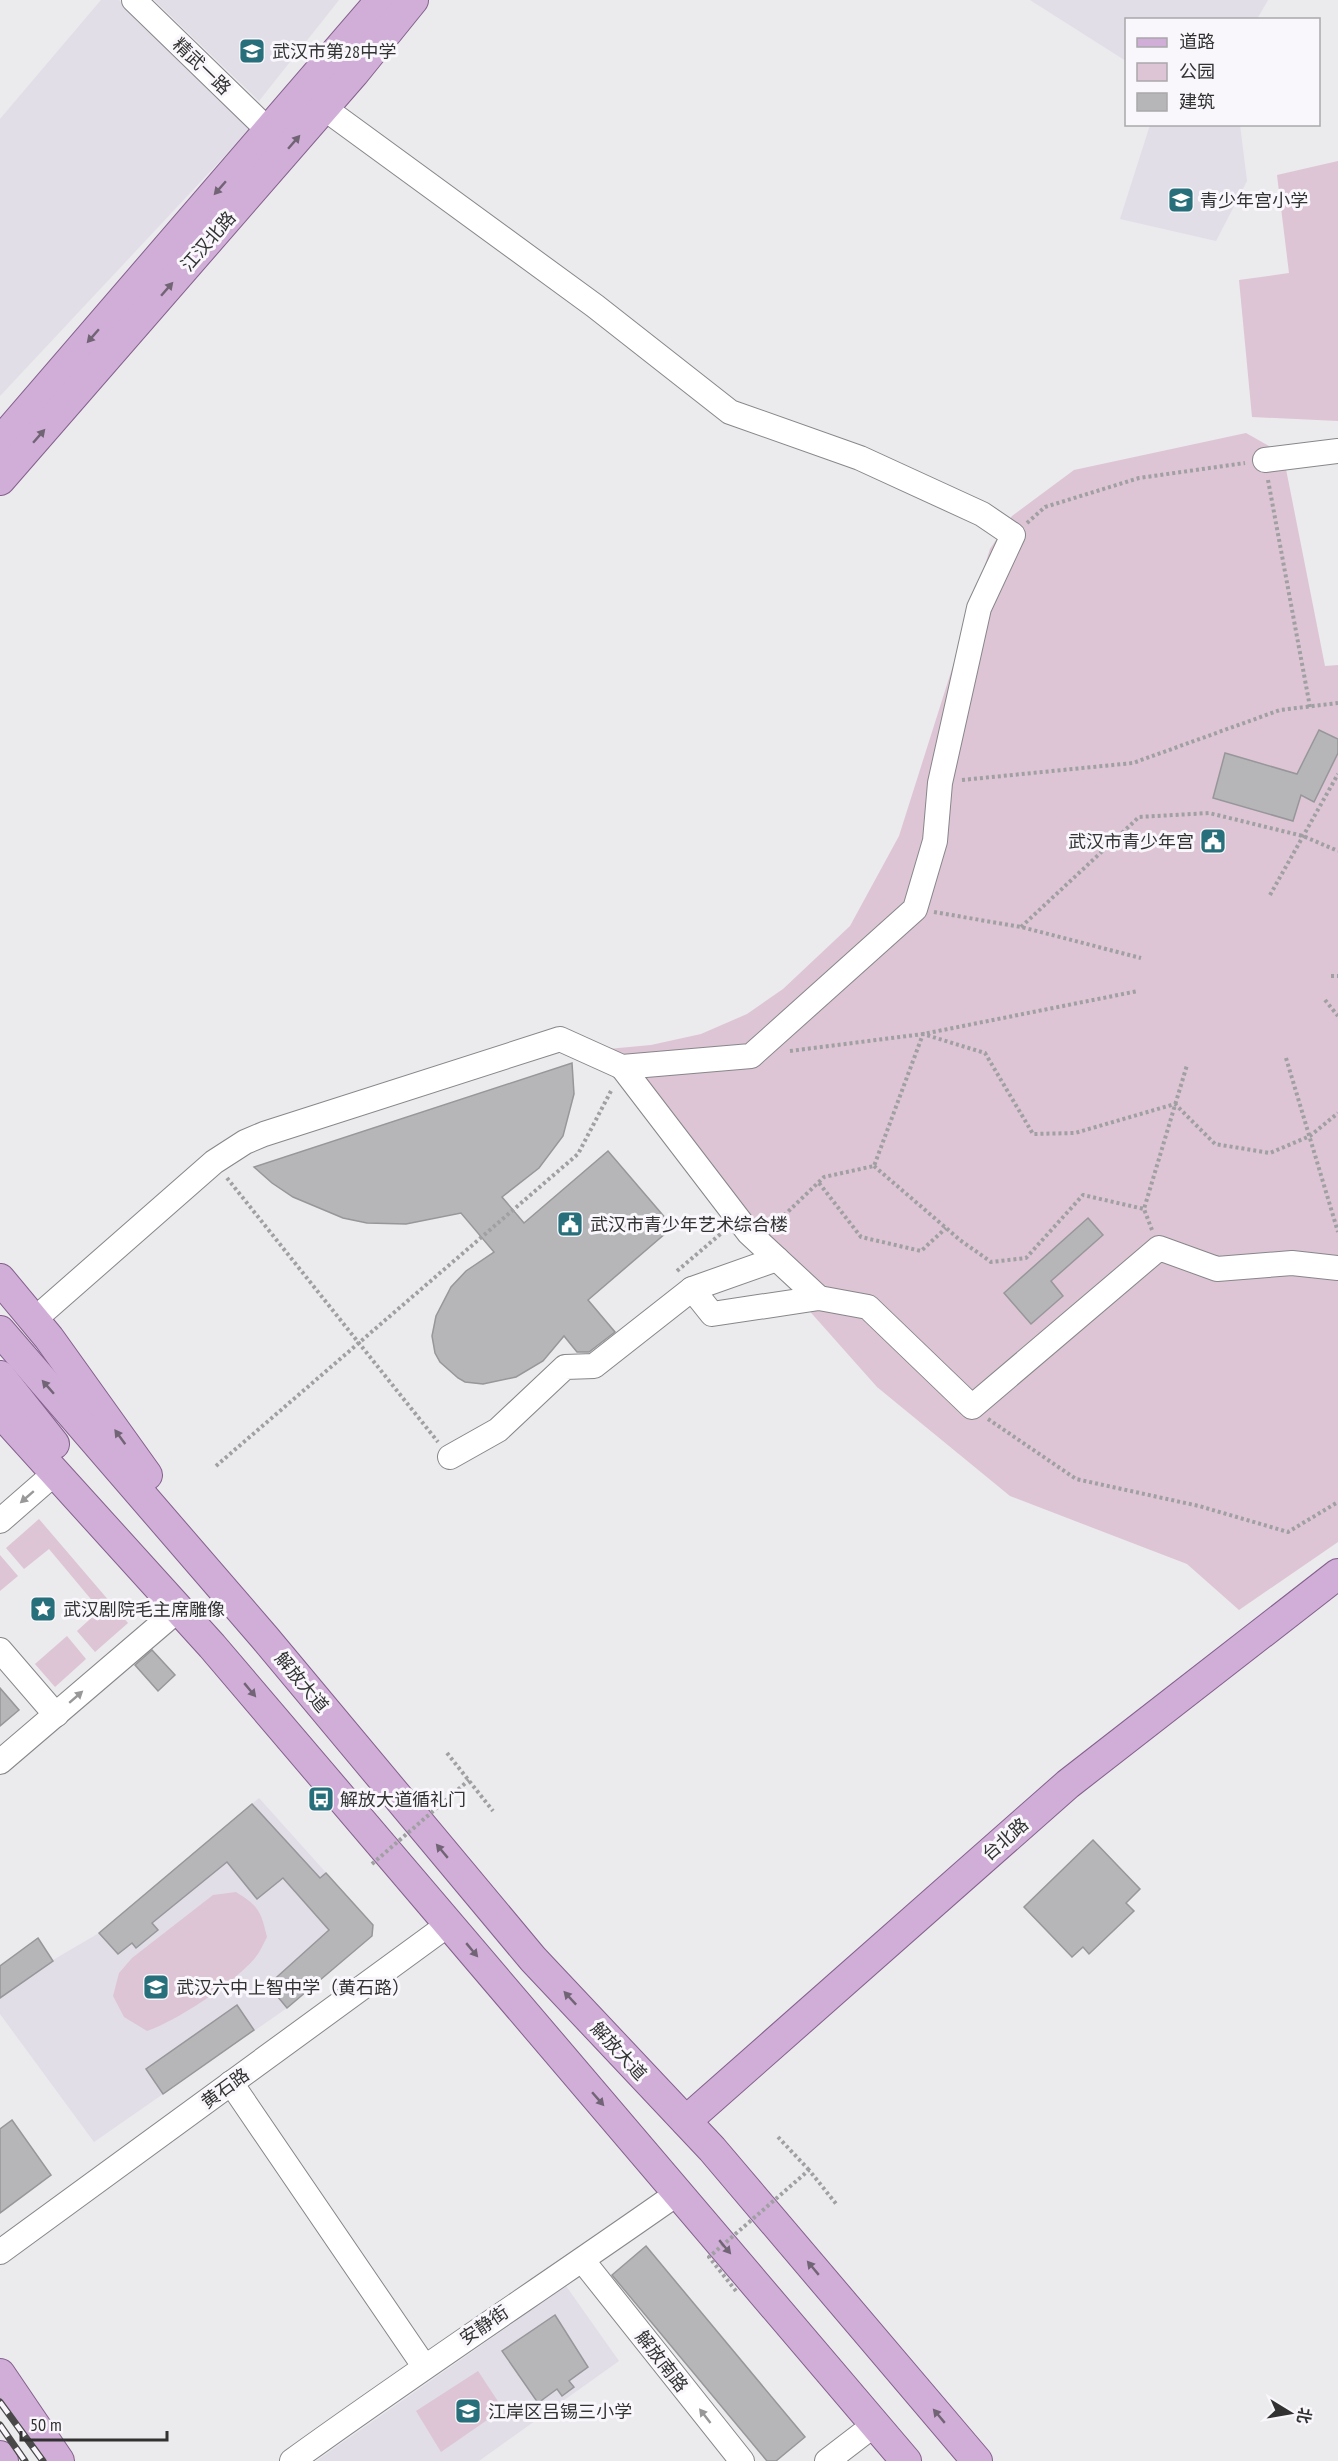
<svg xmlns="http://www.w3.org/2000/svg" width="1338" height="2461" viewBox="0 0 1338 2461" font-family="'PT Sans Narrow','Noto Sans SC',sans-serif">
	<style>
		.built { fill: #e1dee8 }
		.green { fill: #ddc5d5 }
		.building { fill: #b6b6b9; stroke: #97979a; stroke-width: 1.5 }
		.lines { fill: none; stroke-linecap: round; stroke-linejoin: round }
		.minor-casing { stroke: #878689; stroke-width: 26 }
		.major-casing { stroke: #84608d; stroke-width: 32 }
		.path { stroke: #a0a0a2; stroke-width: 4; stroke-dasharray: 3 3; stroke-linecap: butt }
		.minor { stroke: #fff; stroke-width: 24 }
		.major { stroke: #d0aed8; stroke-width: 30 }
		.rail-casing { stroke: #49494a; stroke-width: 7 }
		.rail { stroke: #f9f7fb; stroke-width: 4.5; stroke-dasharray: 14; stroke-linecap: butt }
		.path-bridge { stroke: #a0a0a2; stroke-width: 4; stroke-dasharray: 3 3; stroke-linecap: butt }
		.oneway { fill: #716475 }
		.oneway2 { fill: #989899 }
		.labels { text-anchor: middle; dominant-baseline: central; stroke-width: 6; stroke-linejoin: round; paint-order: stroke }
		.poi-label { font-size: 18px; fill: #323233; stroke: #f9f7fb; text-anchor: start }
		.street-label { font-size: 18px; fill: #323233; stroke: #f9f7fb }
	</style>
	<rect width="100%" height="100%" fill="#ebeaed"/>
	<g class="built">
		<path d="M 101,0 L 119,0 L 250,129 L 0,396 L 0,119 Z"/>
		<path d="M 154,0 L 339,0 L 259,101 Z"/>
		<path d="M 1030,0 L 1268,0 L 1257,19 L 1126,20 L 1126,61 Z"/>
		<path d="M 1150,125 L 1240,125 L 1247,181 L 1216,241 L 1120,219 Z"/>
		<path d="M 259,1798 L 373,1925 L 372,1936 L 287,2008 L 94,2142 L 0,2014 L 0,1966 L 38,1938 L 53,1960 L 99,1933 Z"/>
		<path d="M 566,2286 L 619,2361 L 479,2461 L 316,2461 Z"/>
	</g>
	<g class="green">
		<path d="M 1338,161 L 1338,421 L 1252,417 L 1239,280 L 1289,273 L 1277,175 Z"/>
		<path d="M 1246,433 L 1283,454 L 1325,666 L 1338,665 L 1338,1542 L 1239,1610 L 1187,1564 L 1010,1496 L 877,1387 L 750,1244 L 597,1050 L 651,1045 L 701,1034 L 747,1014 L 783,989 L 850,926 L 899,836 L 990,549 L 1012,516 L 1074,470 Z"/>
		<path d="M 39,1519 L 128,1623 L 95,1652 L 77,1631 L 100,1610 L 49,1549 L 24,1569 L 6,1548 Z"/>
		<path d="M 0,1555 L 18,1576 L 0,1591 Z"/>
		<path d="M 67,1636 L 86,1659 L 55,1687 L 35,1664 Z"/>
		<path d="M 236,1892 C 259,1906 261,1912 267,1937 C 263,1944 260,1952 255,1958 C 235,1982 177,2021 147,2031 L 124,2017 L 113,1996 L 119,1973 L 132,1958 L 213,1895 Z"/>
		<path d="M 478,2371 L 503,2409 L 441,2452 L 416,2411 Z"/>
	</g>
	<g class="building">
		<path d="M 1319,730 L 1338,739 L 1338,753 L 1314,802 L 1301,795 L 1293,821 L 1213,798 L 1225,753 L 1297,774 Z"/>
		<path d="M 572,1063 L 574,1094 L 563,1136 L 539,1168 L 502,1197 L 524,1223 L 608,1151 L 673,1227 L 588,1300 L 615,1332 L 589,1352 L 577,1352 L 564,1336 L 543,1361 L 516,1377 L 483,1384 L 465,1382 L 458,1378 L 440,1362 L 435,1353 L 432,1336 L 436,1316 L 451,1287 L 466,1271 L 494,1252 L 461,1213 L 406,1224 L 367,1223 L 343,1218 L 293,1197 L 272,1183 L 254,1167 Z"/>
		<path d="M 1088,1218 L 1103,1235 L 1051,1281 L 1063,1296 L 1031,1324 L 1004,1293 Z"/>
		<path d="M 152,1650 L 175,1675 L 158,1691 L 135,1665 Z"/>
		<path d="M 0,1688 L 19,1710 L 0,1726 Z"/>
		<path d="M 252,1804 L 320,1878 L 326,1873 L 373,1925 L 372,1936 L 287,2008 L 268,1985 L 329,1930 L 283,1878 L 257,1899 L 227,1862 L 152,1923 L 158,1930 L 136,1948 L 132,1943 L 118,1954 L 99,1933 Z"/>
		<path d="M 1093,1840 L 1140,1889 L 1126,1903 L 1134,1911 L 1089,1954 L 1083,1947 L 1072,1957 L 1024,1907 Z"/>
		<path d="M 38,1938 L 53,1961 L 0,1998 L 0,1966 Z"/>
		<path d="M 237,2005 L 254,2030 L 163,2094 L 146,2069 Z"/>
		<path d="M 12,2120 L 51,2175 L 0,2213 L 0,2129 Z"/>
		<path d="M 646,2246 L 805,2437 L 776,2461 L 767,2461 L 612,2275 Z"/>
		<path d="M 555,2315 L 588,2367 L 569,2381 L 574,2387 L 562,2396 L 557,2389 L 538,2403 L 502,2351 Z"/>
	</g>
	<g class="lines">
		<defs>
			<g id="minor">
				<path d="M 134,0 L 269,131"/>
				<path d="M 1265,460 L 1338,451"/>
				<path d="M 622,1067 L 749,1233 L 819,1298"/>
				<path d="M 692,1289 L 777,1259"/>
				<path d="M 35,1319 L 214,1162 L 245,1142 L 264,1134 L 560,1039 L 622,1067 L 751,1056 L 915,909 L 935,841 L 940,783 L 979,608 L 1013,535 L 982,514 L 860,458 L 730,412 L 595,306 L 324,108 L 312,94"/>
				<path d="M 450,1457 L 498,1430 L 565,1367 L 594,1366 L 692,1289 L 712,1314 L 819,1298 L 868,1307 L 972,1407 L 1159,1248 L 1217,1269 L 1292,1263 L 1338,1268"/>
				<path d="M 0,1521 L 55,1473"/>
				<path d="M 0,1650 L 56,1715"/>
				<path d="M 0,1762 L 179,1609"/>
				<path d="M 231,2083 L 424,2366"/>
				<path d="M 0,2252 L 449,1924"/>
				<path d="M 583,2261 L 742,2461"/>
				<path d="M 292,2461 C 419,2369 550,2283 678,2193"/>
				<path d="M 827,2461 L 874,2425"/>
			</g>
			<g id="major">
				<path d="M 0,442 L 381,0"/>
				<path d="M 0,480 L 354,73 L 413,0"/>
				<path d="M 0,1279 L 49,1338 L 147,1475"/>
				<path d="M 0,1331 L 265,1638 L 533,1959 L 712,2149 L 977,2461"/>
				<path d="M 0,1376 L 54,1444"/>
				<path d="M 0,1412 L 212,1646 L 906,2461"/>
				<path d="M 686,2121 L 1068,1784 L 1338,1574"/>
				<path d="M 0,2374 L 59,2461"/>
				<path d="M 0,2456 L 3,2461"/>
			</g>
		</defs>
		<use href="#minor" class="minor-casing"/>
		<use href="#major" class="major-casing"/>
		<g class="path">
			<path d="M 1268,480 L 1310,707"/>
			<path d="M 1027,523 L 1045,507 L 1139,478 L 1245,463"/>
			<path d="M 962,780 L 1133,763 L 1280,710 L 1338,703"/>
			<path d="M 1270,895 L 1338,774"/>
			<path d="M 934,912 L 1021,927 L 1141,958"/>
			<path d="M 1021,927 L 1139,817 L 1209,813 L 1303,836 L 1338,851"/>
			<path d="M 1331,976 L 1338,976"/>
			<path d="M 1325,1000 L 1338,1016"/>
			<path d="M 790,1051 L 923,1034 L 1138,991"/>
			<path d="M 1286,1058 L 1338,1232"/>
			<path d="M 874,1166 L 960,1240 L 991,1262 L 1026,1258 L 1083,1195 L 1144,1209"/>
			<path d="M 227,1178 L 438,1442"/>
			<path d="M 819,1183 L 861,1237 L 921,1251 L 946,1228"/>
			<path d="M 771,1228 L 824,1177 L 874,1166 L 923,1034 L 985,1053 L 1033,1134 L 1075,1133 L 1175,1104 L 1215,1144 L 1270,1153 L 1310,1136 L 1338,1113"/>
			<path d="M 1152,1230 L 1144,1209 L 1187,1065"/>
			<path d="M 677,1271 L 724,1231"/>
			<path d="M 988,1419 L 1076,1479 L 1199,1506 L 1288,1532 L 1338,1502"/>
			<path d="M 216,1466 L 578,1154 L 612,1089"/>
			<path d="M 447,1753 L 493,1811"/>
			<path d="M 778,2137 L 809,2170"/>
		</g>
		<use href="#minor" class="minor"/>
		<use href="#major" class="major"/>
		<defs>
			<g id="rail">
				<path d="M 0,2402 L 43,2461"/>
				<path d="M 0,2425 L 25,2461"/>
			</g>
		</defs>
		<use href="#rail" class="rail-casing"/>
		<use href="#rail" class="rail"/>
		<g class="path-bridge">
			<path d="M 372,1864 L 469,1780"/>
			<path d="M 736,2291 L 709,2257 L 809,2170 L 837,2205"/>
		</g>
	</g>
	<defs><path id="oneway-solid" d="M-6-.8H1V-3.2L6.5 0L1 3.2V.8H-6Z" transform="scale(1.5)"/></defs>
	<g class="oneway">
		<use href="#oneway-solid" transform="translate(294 142) rotate(-49)"/>
		<use href="#oneway-solid" transform="translate(220 188) rotate(131)"/>
		<use href="#oneway-solid" transform="translate(167 289) rotate(-49)"/>
		<use href="#oneway-solid" transform="translate(93 336) rotate(131)"/>
		<use href="#oneway-solid" transform="translate(39 436) rotate(-49)"/>
		<use href="#oneway-solid" transform="translate(48 1387) rotate(-131)"/>
		<use href="#oneway-solid" transform="translate(120 1437) rotate(-126)"/>
		<use href="#oneway-solid" transform="translate(250 1690) rotate(50)"/>
		<use href="#oneway-solid" transform="translate(442 1851) rotate(-130)"/>
		<use href="#oneway-solid" transform="translate(472 1950) rotate(50)"/>
		<use href="#oneway-solid" transform="translate(570 1998) rotate(-133)"/>
		<use href="#oneway-solid" transform="translate(598 2099) rotate(49)"/>
		<use href="#oneway-solid" transform="translate(725 2247) rotate(50)"/>
		<use href="#oneway-solid" transform="translate(813 2268) rotate(-130)"/>
		<use href="#oneway-solid" transform="translate(939 2416) rotate(-130)"/>
	</g>
	<g class="oneway2">
		<use href="#oneway-solid" transform="translate(27 1497) rotate(139)"/>
		<use href="#oneway-solid" transform="translate(76 1697) rotate(-41)"/>
		<use href="#oneway-solid" transform="translate(705 2416) rotate(-128)"/>
	</g>
	<defs>
		<symbol id="school-square" viewBox="-11 -11 22 22"><rect x="-9" y="-9" width="18" height="18" rx="4" fill="#276f7a" stroke="#f9f7fb"/><path d="M0-5L7-2L0 1L-7-2ZM-4 1L0 2.5L4 1V4Q0 6-4 4Z" fill="#fff"/></symbol>
		<symbol id="civic-square" viewBox="-11 -11 22 22"><rect x="-9" y="-9" width="18" height="18" rx="4" fill="#276f7a" stroke="#f9f7fb"/><path d="M-.6-6.5H3V-4.5H.6V-3L4-1V1h2V6H-6V1h2V-1L-.6-3ZM-1.2 2.5V6h2.4V2.5Z" fill="#fff"/></symbol>
		<symbol id="sight-square" viewBox="-11 -11 22 22"><rect x="-9" y="-9" width="18" height="18" rx="4" fill="#276f7a" stroke="#f9f7fb"/><path d="M0-6L1.8-2.2L6-1.7L2.9 1.2L3.7 5.4L0 3.3L-3.7 5.4L-2.9 1.2L-6-1.7L-1.8-2.2Z" fill="#fff"/></symbol>
		<symbol id="bus-square" viewBox="-11 -11 22 22"><rect x="-9" y="-9" width="18" height="18" rx="4" fill="#276f7a" stroke="#f9f7fb"/><path d="M-5-6H5V4H4V6H2V4H-2V6H-4V4H-5ZM-3.5-4V0h7V-4ZM-3.5 1.2v1.5H-2V1.2ZM2 1.2v1.5H3.5V1.2Z" fill="#fff"/></symbol>
	</defs>
	<g fill-rule="evenodd">
		<use href="#school-square" x="237" y="36" width="30" height="30"/>
		<use href="#school-square" x="1166" y="185" width="30" height="30"/>
		<use href="#civic-square" x="1198" y="826" width="30" height="30"/>
		<use href="#civic-square" x="555" y="1209" width="30" height="30"/>
		<use href="#sight-square" x="28" y="1594" width="30" height="30"/>
		<use href="#bus-square" x="306" y="1784" width="30" height="30"/>
		<use href="#school-square" x="141" y="1972" width="30" height="30"/>
		<use href="#school-square" x="453" y="2396" width="30" height="30"/>
	</g>
	<g class="labels">
		<g class="poi-label">
			<text x="272" y="51">武汉市第28中学</text>
			<text x="1200" y="200">青少年宫小学</text>
			<text x="1194" y="841" text-anchor="end">武汉市青少年宫</text>
			<text x="590" y="1224">武汉市青少年艺术综合楼</text>
			<text x="63" y="1609">武汉剧院毛主席雕像</text>
			<text x="340" y="1799">解放大道循礼门</text>
			<text x="176" y="1987">武汉六中上智中学（黄石路）</text>
			<text x="488" y="2411">江岸区吕锡三小学</text>
		</g>
		<g class="street-label">
			<text transform="translate(202 66) rotate(44)">精武一路</text>
			<text transform="translate(208 241) rotate(-49)">江汉北路</text>
			<text transform="translate(302 1682) rotate(50)">解放大道</text>
			<text transform="translate(1005 1839) rotate(-41)">台北路</text>
			<text transform="translate(619 2051) rotate(47)">解放大道</text>
			<text transform="translate(225 2088) rotate(-36)">黄石路</text>
			<text transform="translate(484 2325) rotate(-34)">安静街</text>
			<text transform="translate(662 2361) rotate(52)">解放南路</text>
		</g>
	</g>
	<rect x="1125" y="18" width="195" height="108" fill="#f9f7fb" stroke="#a9a8ab" stroke-width="1.5"/>
	<rect x="1137" y="38" width="30" height="9" fill="#d0aed8" stroke="#a9a8ab" stroke-width="1.5"/>
	<text x="1179" y="48" font-size="18" fill="#323233">道路</text>
	<rect x="1137" y="63" width="30" height="18" fill="#ddc5d5" stroke="#a9a8ab" stroke-width="1.5"/>
	<text x="1179" y="78" font-size="18" fill="#323233">公园</text>
	<rect x="1137" y="93" width="30" height="18" fill="#b6b6b9" stroke="#a9a8ab" stroke-width="1.5"/>
	<text x="1179" y="108" font-size="18" fill="#323233">建筑</text>
	<g transform="translate(1290 2413) rotate(101)" stroke="#f9f7fb" stroke-width="4.5" paint-order="stroke">
	<path d="M0-4.5L10 22L0 15L-10 22Z" fill="#323233"/>
	<text y="-9" font-size="16" font-weight="bold" text-anchor="middle" fill="#323233">北</text>
	</g>
	<path d="M21 2431v9h146v-9" fill="none" stroke="#323233" stroke-width="3"/>
	<text x="30" y="2431" font-size="18" fill="#323233" stroke="#f9f7fb" stroke-width="4.5" paint-order="stroke">50 m</text>
</svg>
